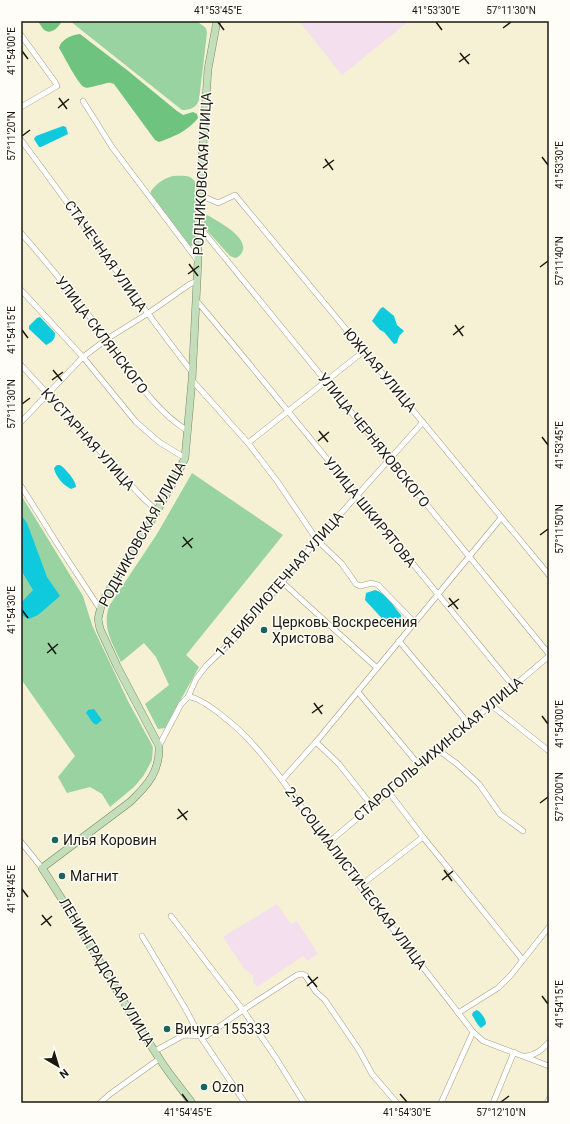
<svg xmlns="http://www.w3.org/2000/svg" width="570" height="1124" viewBox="0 0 570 1124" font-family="Roboto,sans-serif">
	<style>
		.industrial { fill: #f3dfee }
		.green { fill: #99d3a2 }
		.forest { fill: #6ec37e }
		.water { fill: #0fc9dd }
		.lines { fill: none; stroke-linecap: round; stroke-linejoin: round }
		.minor-casing { stroke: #a49f84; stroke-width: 6 }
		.major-casing { stroke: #6f8b62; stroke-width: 8 }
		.minor { stroke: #fff; stroke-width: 5 }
		.major { stroke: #c4debc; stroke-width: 7 }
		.ticks { fill: none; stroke: #1b190f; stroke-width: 1.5 }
		.poi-dot { fill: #19645d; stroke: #fefdf7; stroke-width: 1.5 }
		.labels { text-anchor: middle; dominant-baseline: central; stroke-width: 3; stroke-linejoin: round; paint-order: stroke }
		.street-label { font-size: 14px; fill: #1b190f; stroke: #fefdf7 }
		.poi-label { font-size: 14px; fill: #1b190f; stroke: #fefdf7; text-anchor: start }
		.neatline { fill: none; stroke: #1b190f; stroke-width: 1.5 }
		.ticks-label { font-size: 10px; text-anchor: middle; fill: #1b190f }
	</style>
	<rect width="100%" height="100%" fill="#f6f1d4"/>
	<g class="industrial">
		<path d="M 299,21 L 409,21 L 342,75 Z"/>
		<path d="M 277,904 L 291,924 L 297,921 L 318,954 L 307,961 L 303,956 L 257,987 L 253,982 L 253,976 L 249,972 L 245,970 L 223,937 Z"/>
	</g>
	<g class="green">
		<path d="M 70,21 L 198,22 L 206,28 L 207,33 L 199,100 C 196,108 190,110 182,110 Z"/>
		<path d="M 173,176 C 181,176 191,174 195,182 L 195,240 L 192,246 L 190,246 L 151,194 L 151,191 C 156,184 164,178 173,176 Z"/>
		<path d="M 207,215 L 211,217 C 220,223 246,236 243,250 C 242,254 239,257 235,258 L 230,256 L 204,227 L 204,217 Z"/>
		<path d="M 192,473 L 283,535 L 186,655 L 199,667 L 165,728 L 158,729 L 145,704 L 169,685 L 156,657 L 144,643 L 121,662 C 112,642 102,628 109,606 L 157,534 Z"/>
		<path d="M 21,495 L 83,596 L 92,625 L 128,701 L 153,747 L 152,760 L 144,775 L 134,787 L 110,807 L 102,794 L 90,787 L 67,793 L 58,777 L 75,756 L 21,679 Z"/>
	</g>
	<g class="forest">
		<path d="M 38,21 L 62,21 C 59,26 53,34 46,31 C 43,30 40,24 38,21 Z"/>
		<path d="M 80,34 L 127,70 L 177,111 L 183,115 L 193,112 L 197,114 L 198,118 C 189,130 174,137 159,142 L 155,140 L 114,84 C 108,81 105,84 99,85 C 95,86 88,89 84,87 C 78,84 64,56 59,48 C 61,39 72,35 80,34 Z"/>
	</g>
	<g class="water">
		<path d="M 63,126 L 66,127 L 68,134 L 66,135 L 41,147 L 39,147 L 34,139 L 36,136 Z"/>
		<path d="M 383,307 L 394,316 L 397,325 L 404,331 L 399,336 L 397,343 L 394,344 L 384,332 L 380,330 L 372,321 L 380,309 Z"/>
		<path d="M 40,317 L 55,333 C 55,340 52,342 46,345 L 29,329 L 29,326 L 37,318 Z"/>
		<path d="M 57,465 L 60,465 C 66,469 76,481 76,487 L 71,489 C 64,486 55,476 54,468 Z"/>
		<path d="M 21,515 L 27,523 L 47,577 L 60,596 L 38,615 L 29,619 L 21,615 L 21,603 L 33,590 L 21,570 Z"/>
		<path d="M 375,590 C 386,593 394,607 401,615 L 401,619 L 398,624 L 389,626 L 365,600 L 366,593 Z"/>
		<path d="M 94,709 L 102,720 L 96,725 L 93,723 L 86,713 L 88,710 Z"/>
		<path d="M 477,1010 C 481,1012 486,1019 486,1024 L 481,1028 L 478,1025 L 472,1015 L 473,1012 Z"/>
	</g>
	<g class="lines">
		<defs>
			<g id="minor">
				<path d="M 21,35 L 55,82 L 57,86 L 21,107"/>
				<path d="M 83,101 L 112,147 L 198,261"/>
				<path d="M 21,140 C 79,217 133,296 192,372"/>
				<path d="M 200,195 L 218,203 L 235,195 L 549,575"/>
				<path d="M 198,225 L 549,654"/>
				<path d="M 21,233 C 51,267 79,302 106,338 C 131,371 152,409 188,431"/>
				<path d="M 21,290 L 83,357 L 136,422 L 159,442 L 185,458"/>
				<path d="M 196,300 L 242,355 L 513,686"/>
				<path d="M 21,365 L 141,496 L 157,511"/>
				<path d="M 192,380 L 248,443 L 277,481 L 317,540 L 342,564 L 356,584 L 360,586 L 372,583 L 378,585 L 414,622"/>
				<path d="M 21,422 L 83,357 L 107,339 L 147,314 L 190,284 L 197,281"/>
				<path d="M 248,443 L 364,351"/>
				<path d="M 21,486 L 60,548 L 100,609"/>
				<path d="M 282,582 L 377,668"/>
				<path d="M 399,641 L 463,717 L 466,726"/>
				<path d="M 358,692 L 419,765"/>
				<path d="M 188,697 C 202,696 239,729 249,740 C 279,772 302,809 328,844 C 375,907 425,969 473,1032 L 483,1041 L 549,1066"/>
				<path d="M 491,705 L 549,751"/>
				<path d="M 316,742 L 339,764 L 372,806"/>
				<path d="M 159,746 L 181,704 L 188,697 L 196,679 L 206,666 L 239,634 L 317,540 L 423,422"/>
				<path d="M 438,750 L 456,763 L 479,784 L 500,814 L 523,831"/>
				<path d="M 282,780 L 316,742 L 501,518"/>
				<path d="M 388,791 L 423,837 L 522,959"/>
				<path d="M 21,842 L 42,868"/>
				<path d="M 328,843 L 549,656"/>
				<path d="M 360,886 L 423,837"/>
				<path d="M 171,916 L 243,1010 L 276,1058 L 304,1103"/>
				<path d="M 142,936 L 185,1008 L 200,1036 L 245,1103"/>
				<path d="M 458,1013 L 498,988 L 511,975 L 549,927"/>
				<path d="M 155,1051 L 184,1035 L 206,1036 L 243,1010 L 297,975 L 302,974 L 305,975 L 316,992 L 325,1000 L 359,1050 L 372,1074 L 397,1103"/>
				<path d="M 526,1056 C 536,1055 542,1050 549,1042"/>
				<path d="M 100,1103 L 110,1094 L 159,1059"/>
				<path d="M 441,1103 L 473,1032"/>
				<path d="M 493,1103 L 514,1052"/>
				<path d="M 547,1103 L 549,1099"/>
			</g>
			<path id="major" d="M 192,1103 C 181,1088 169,1074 159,1058 C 118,996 83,930 42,868 L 130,802 C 148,785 160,771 159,746 L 117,666 L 100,629 L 98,619 L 102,602 L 157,511 L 175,479 L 185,458 L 192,380 L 198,261 L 198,225 L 206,98 L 208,69 L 217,21"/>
		</defs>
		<use href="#minor" class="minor-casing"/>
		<use href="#major" class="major-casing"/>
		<use href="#minor" class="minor"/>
		<use href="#major" class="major"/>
	</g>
	<path class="ticks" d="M 218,22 L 224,30M 436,22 L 442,30M 503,28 L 511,22M 22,51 L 28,59M 460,53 L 469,64M 459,62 L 470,54M 59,98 L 67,109M 58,108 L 69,99M 22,136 L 30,130M 542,157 L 548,165M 325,159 L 333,170M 323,168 L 334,160M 189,264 L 198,276M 540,267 L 548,261M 188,274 L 199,266M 455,325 L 463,336M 22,330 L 28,338M 453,335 L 464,326M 53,370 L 62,381M 52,380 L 63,372M 22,404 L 30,398M 319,431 L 328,442M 542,437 L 548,445M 318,441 L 329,432M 540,535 L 548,529M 183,537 L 192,548M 182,547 L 193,538M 449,598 L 458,609M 448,607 L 459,599M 22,610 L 28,618M 48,643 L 56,654M 47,653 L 58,644M 314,703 L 322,714M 312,713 L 323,705M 542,716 L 548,724M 540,803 L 548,797M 178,809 L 187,820M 177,819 L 188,811M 444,870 L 452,881M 442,880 L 453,871M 22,889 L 28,897M 42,915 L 51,926M 41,925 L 52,916M 308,976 L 317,987M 307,986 L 318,977M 542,996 L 548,1004M 182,1094 L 188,1102M 400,1094 L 407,1102M 501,1102 L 509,1096"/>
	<g class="poi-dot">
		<circle cx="264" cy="630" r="4"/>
		<circle cx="55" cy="840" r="4"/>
		<circle cx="62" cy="876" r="4"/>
		<circle cx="167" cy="1029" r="4"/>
		<circle cx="204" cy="1087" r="4"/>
	</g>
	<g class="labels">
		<g class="street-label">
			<text transform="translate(202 174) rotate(-87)">РОДНИКОВСКАЯ УЛИЦА</text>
			<text transform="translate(106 256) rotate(55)">СТАЧЕЧНАЯ УЛИЦА</text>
			<text transform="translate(102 335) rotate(53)">УЛИЦА СКЛЯНСКОГО</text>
			<text transform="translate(380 370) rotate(50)">ЮЖНАЯ УЛИЦА</text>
			<text transform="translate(88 439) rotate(48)">КУСТАРНАЯ УЛИЦА</text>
			<text transform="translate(374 440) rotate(51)">УЛИЦА ЧЕРНЯХОВСКОГО</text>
			<text transform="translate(370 512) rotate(51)">УЛИЦА ШКИРЯТОВА</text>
			<text transform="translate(142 534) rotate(-61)">РОДНИКОВСКАЯ УЛИЦА</text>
			<text transform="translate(279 584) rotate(-49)">1-Я БИБЛИОТЕЧНАЯ УЛИЦА</text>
			<text transform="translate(438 749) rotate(-40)">СТАРОГОЛЬЧИХИНСКАЯ УЛИЦА</text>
			<text transform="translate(356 878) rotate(53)">2-Я СОЦИАЛИСТИЧЕСКАЯ УЛИЦА</text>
			<text transform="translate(107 972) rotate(59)">ЛЕНИНГРАДСКАЯ УЛИЦА</text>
		</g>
		<g class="poi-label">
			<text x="272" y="622">Церковь Воскресения<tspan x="272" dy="16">Христова</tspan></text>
			<text x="63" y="840">Илья Коровин</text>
			<text x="70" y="876">Магнит</text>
			<text x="175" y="1029">Вичуга 155333</text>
			<text x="212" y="1087">Ozon</text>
		</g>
	</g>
	<rect width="570" height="1124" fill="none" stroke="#fefdf7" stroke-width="44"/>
	<g transform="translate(58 1066) rotate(142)" stroke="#fefdf7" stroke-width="3" paint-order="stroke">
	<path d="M0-3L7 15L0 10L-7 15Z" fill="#1b190f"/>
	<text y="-6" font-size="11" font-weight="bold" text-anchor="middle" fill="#1b190f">N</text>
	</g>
	<rect x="22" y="22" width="526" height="1080" class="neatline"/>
	<g class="ticks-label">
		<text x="218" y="14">41°53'45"E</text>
		<text x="436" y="14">41°53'30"E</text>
		<text x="511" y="14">57°11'30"N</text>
		<text transform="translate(11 51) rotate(-90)" y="4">41°54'00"E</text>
		<text transform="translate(11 136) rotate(-90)" y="4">57°11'20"N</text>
		<text transform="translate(559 165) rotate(-90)" y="4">41°53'30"E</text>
		<text transform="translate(559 261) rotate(-90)" y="4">57°11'40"N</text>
		<text transform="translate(11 330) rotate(-90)" y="4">41°54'15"E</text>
		<text transform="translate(11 404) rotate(-90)" y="4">57°11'30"N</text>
		<text transform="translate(559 445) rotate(-90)" y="4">41°53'45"E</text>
		<text transform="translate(559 529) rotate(-90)" y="4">57°11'50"N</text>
		<text transform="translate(11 610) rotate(-90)" y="4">41°54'30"E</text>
		<text transform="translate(559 724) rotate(-90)" y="4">41°54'00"E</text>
		<text transform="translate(559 797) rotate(-90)" y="4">57°12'00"N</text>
		<text transform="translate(11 889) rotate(-90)" y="4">41°54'45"E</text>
		<text transform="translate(559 1004) rotate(-90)" y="4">41°54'15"E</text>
		<text x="188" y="1116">41°54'45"E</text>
		<text x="407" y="1116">41°54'30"E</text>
		<text x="501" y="1116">57°12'10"N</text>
	</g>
</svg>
